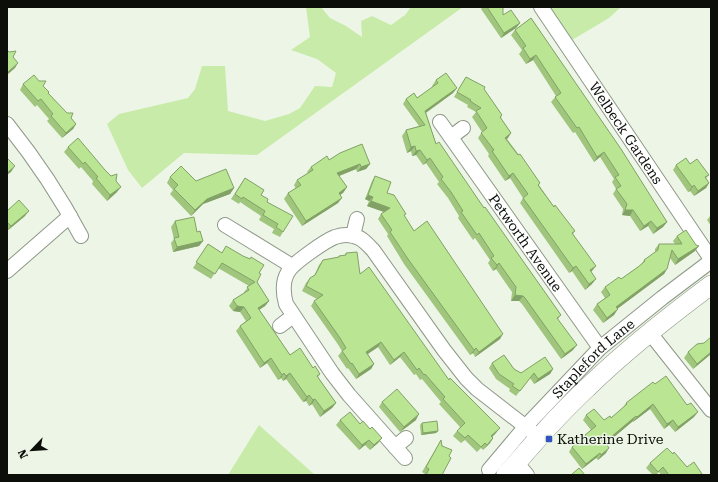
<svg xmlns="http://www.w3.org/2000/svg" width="718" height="482" viewBox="0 0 718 482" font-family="'Roboto Serif',serif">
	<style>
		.green { fill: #c8ebaa }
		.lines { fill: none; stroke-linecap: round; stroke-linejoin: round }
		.street-casing { stroke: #8f9889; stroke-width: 16 }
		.secondary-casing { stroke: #8f9889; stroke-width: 20 }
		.street { stroke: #fff; stroke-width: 14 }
		.secondary { stroke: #fff; stroke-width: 19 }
		.wall { fill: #a0c67e }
		.shaded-wall { fill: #82a167 }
		.building { fill: #bae693; stroke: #82a167 }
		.poi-dot { fill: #3552c3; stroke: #edf6e6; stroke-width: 1.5 }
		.labels { text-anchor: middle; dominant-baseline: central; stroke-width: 3; stroke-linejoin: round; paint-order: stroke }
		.street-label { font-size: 14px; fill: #0b0e09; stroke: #edf6e6 }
		.poi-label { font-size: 14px; fill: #0b0e09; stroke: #edf6e6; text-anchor: start }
	</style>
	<rect width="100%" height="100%" fill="#edf6e6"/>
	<g class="green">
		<path d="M 306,7 L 321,7 L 330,18 L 346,26 L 362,37 L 361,21 L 372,16 L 391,25 L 405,15 L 411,7 L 463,7 L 257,155 L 184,153 L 142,188 L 128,170 L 107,124 L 119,114 L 188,98 L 195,89 L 202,66 L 225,66 L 228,111 L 265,121 L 289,114 L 300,108 L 315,86 L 332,87 L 336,73 L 317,59 L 291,50 L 310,37 Z"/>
		<path d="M 549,7 L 621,7 L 609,18 L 572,40 Z"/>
		<path d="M 711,267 L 711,271 L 666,305 L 619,343 L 617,340 Z"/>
		<path d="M 259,425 L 315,475 L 228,475 Z"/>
	</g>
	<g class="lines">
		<defs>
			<g id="street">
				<path id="s1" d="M 541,7 L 711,259"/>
				<path id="s2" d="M 440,122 L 600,348"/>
				<path d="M 7,124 C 35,159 60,196 81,236"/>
				<path d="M 451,137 L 463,128"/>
				<path d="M 225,225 L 292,266"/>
				<path d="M 353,235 L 357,219"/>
				<path d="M 7,271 L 70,216"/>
				<path d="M 280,326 L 293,316"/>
				<path d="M 650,333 L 711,410"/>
				<path d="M 395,447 L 406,438"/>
				<path d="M 405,458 L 349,395 L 332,373 L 286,304 C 283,293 282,282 288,272 C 293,263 325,241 335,237 C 341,235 347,234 353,236 C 362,237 367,244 373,250 L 444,350 L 466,378 L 477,389 L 539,437"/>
				<path d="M 517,463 L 527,475"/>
				<path id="s3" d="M 489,470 L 526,426 L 600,348 L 662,298 L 711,261"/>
			</g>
			<path id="secondary" d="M 506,475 C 532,445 558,415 587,388 C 625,351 668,317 711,285"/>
		</defs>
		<use href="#street" class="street-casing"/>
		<use href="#secondary" class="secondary-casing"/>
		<use href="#street" class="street"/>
		<use href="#secondary" class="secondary"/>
	</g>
	<g class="wall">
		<path d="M 482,7 L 503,7 L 503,15 L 520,23 L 516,28 L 501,38 L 481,9 Z"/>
		<path d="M 531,18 L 667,222 L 663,227 L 653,234 L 648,226 L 640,231 L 630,216 L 622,215 L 623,209 L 613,194 L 616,189 L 612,182 L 614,179 L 600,157 L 594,162 L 575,132 L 573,133 L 551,102 L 556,96 L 533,60 L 526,64 L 519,54 L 522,50 L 511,35 L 515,30 Z"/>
		<path d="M 466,77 L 484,89 L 502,115 L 501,118 L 511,133 L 507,139 L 540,183 L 539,185 L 554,207 L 575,231 L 573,234 L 592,271 L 591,272 L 592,284 L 585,290 L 572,271 L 569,273 L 520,203 L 523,198 L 510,178 L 505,181 L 488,156 L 489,154 L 478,138 L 482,132 L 472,117 L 476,112 L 467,107 L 468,105 L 454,97 Z"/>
		<path d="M 436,80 L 457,88 L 453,93 L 426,113 L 436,144 L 484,208 L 561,315 L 558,319 L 573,350 L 561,359 L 522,304 L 519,301 L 511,301 L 512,292 L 496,269 L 493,271 L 488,263 L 490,260 L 475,238 L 473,240 L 458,218 L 459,216 L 448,198 L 437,184 L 439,182 L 426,163 L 423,165 L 416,155 L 412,156 L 411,151 L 407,153 L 402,136 L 406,130 L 419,126 L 403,104 L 406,99 L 417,98 L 433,87 L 432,86 Z"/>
		<path d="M 23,84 L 43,86 L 48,93 L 76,124 L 73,129 L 62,138 L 47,121 L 49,119 L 37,105 L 35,107 L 20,90 Z"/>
		<path d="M 68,147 L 105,170 L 116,181 L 117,192 L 107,201 L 92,184 L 93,181 L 81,167 L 79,169 L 64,152 Z"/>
		<path d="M 329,160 L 370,164 L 366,169 L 357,172 L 356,169 L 339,176 L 347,187 L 343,193 L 340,195 L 338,203 L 302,226 L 284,199 L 288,193 L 296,189 L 294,185 L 297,180 L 308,173 L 307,172 L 311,167 Z"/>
		<path d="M 690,164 L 709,175 L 706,178 L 709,183 L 706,188 L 694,196 L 690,191 L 688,192 L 673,170 L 676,165 Z"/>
		<path d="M 375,176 L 414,231 L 500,339 L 475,357 L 473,353 L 470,355 L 404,264 L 387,236 L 388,234 L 378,219 L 381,214 L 384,212 L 367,206 L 369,201 L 365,199 L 372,181 Z"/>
		<path d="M 170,177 L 196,181 L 234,188 L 230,194 L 203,204 L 191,216 L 170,194 L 173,190 L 167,183 Z"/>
		<path d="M 245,178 L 267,202 L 283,232 L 280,237 L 272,233 L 274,229 L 259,220 L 261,216 L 240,202 L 239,204 L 231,199 Z"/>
		<path d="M 7,211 L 25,216 L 7,231 Z"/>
		<path d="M 711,215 L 711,226 L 707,220 Z"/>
		<path d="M 175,221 L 197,232 L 203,241 L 199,246 L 173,252 L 171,243 L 174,239 L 171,227 Z"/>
		<path d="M 677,236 L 695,251 L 675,265 L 670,258 L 667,269 L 664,274 L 617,309 L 614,315 L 603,323 L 593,310 L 597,304 L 605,298 L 601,292 L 605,287 L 621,279 L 638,267 L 641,265 L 644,260 L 655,253 L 655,249 L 659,244 L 675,244 L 673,241 Z"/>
		<path d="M 208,244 L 222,253 L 259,273 L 257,282 L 269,301 L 265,306 L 259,310 L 290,355 L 313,368 L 320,374 L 318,377 L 336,403 L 332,408 L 320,417 L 312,404 L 309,406 L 306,401 L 303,402 L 286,379 L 283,381 L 281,378 L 278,380 L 267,363 L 260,368 L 236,331 L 240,326 L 246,321 L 240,312 L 233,311 L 229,306 L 233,300 L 244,293 L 244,292 L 249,286 L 218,268 L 211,279 L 193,268 Z"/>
		<path d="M 346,253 L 360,274 L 449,380 L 496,433 L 492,437 L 493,438 L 490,443 L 483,450 L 481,448 L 477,452 L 465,440 L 461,443 L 453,436 L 460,427 L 439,404 L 441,402 L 422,379 L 420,380 L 416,374 L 414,375 L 400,357 L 390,365 L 378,347 L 368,354 L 374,364 L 371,369 L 356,379 L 348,368 L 347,369 L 338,356 L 342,351 L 337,343 L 311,306 L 314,301 L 317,299 L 302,291 L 306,283 L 310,278 L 314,276 L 319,265 L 323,260 L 338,258 L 339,256 L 345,255 Z"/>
		<path d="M 688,352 L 711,354 L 693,369 L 684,358 Z"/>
		<path d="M 492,363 L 514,369 L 521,373 L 553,369 L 550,374 L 534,384 L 530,378 L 516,396 L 509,391 L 510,389 L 496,379 L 489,368 Z"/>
		<path d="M 655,384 L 694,417 L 675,432 L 669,425 L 664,429 L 650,409 L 633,422 L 633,421 L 606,444 L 606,453 L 598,460 L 596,458 L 582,469 L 569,452 L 572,447 L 582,440 L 585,435 L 591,430 L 583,420 L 586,415 L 604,420 L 611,418 L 623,408 L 626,403 Z"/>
		<path d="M 382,402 L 416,420 L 400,432 L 379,407 Z"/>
		<path d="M 340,420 L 360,424 L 370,429 L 382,438 L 378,443 L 370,450 L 365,445 L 359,450 L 336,425 Z"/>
		<path d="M 422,423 L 438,431 L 436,433 L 421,435 L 420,425 Z"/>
		<path d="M 441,440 L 442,446 L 449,456 L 442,475 L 425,475 L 425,474 L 422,472 Z"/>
		<path d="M 673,454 L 687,467 L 702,474 L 702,475 L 661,475 L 659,472 L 656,475 L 653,475 L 646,468 L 650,463 Z"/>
	</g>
	<g class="shaded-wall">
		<path d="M 520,23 L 516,28 L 501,38 L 504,33 Z"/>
		<path d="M 536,55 L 533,60 L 526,64 L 530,59 Z"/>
		<path d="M 18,63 L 15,68 L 7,75 L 8,72 Z"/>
		<path d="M 457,88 L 453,93 L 421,116 L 425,111 Z"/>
		<path d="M 76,124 L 73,129 L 62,138 L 66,133 Z"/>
		<path d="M 511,133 L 508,138 L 502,143 L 505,138 Z"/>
		<path d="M 415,146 L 411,151 L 407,153 L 411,147 Z"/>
		<path d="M 420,150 L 416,155 L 412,156 L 416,151 Z"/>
		<path d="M 604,152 L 600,157 L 594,162 L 597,157 Z"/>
		<path d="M 430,158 L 426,163 L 423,165 L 427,160 Z"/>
		<path d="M 360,164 L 356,169 L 334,178 L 337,173 Z"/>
		<path d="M 370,164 L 366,169 L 357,172 L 361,167 Z"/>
		<path d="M 15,166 L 11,172 L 7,175 L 7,173 Z"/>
		<path d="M 513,173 L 510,178 L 505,181 L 509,176 Z"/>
		<path d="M 709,183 L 706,188 L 694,196 L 698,191 Z"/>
		<path d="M 694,185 L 690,191 L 688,192 L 692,187 Z"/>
		<path d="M 121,187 L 117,192 L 107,201 L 110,195 Z"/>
		<path d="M 347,187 L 343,193 L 335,198 L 339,193 Z"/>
		<path d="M 234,188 L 230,194 L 203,204 L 191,216 L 195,210 L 207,199 Z"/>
		<path d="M 368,195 L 373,197 L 369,201 L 365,199 Z"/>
		<path d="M 342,198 L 338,203 L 302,226 L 306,221 Z"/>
		<path d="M 371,201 L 390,208 L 387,213 L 367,206 Z"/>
		<path d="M 625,210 L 633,210 L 630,216 L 622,215 Z"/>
		<path d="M 29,211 L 25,216 L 7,231 L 11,226 Z"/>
		<path d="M 651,221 L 648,226 L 640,231 L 644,226 Z"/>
		<path d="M 667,222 L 663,227 L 653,234 L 657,228 Z"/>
		<path d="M 203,241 L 199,246 L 173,252 L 177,247 Z"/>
		<path d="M 699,246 L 695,251 L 675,265 L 678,259 Z"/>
		<path d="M 499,263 L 496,269 L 493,271 L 497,265 Z"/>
		<path d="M 576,266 L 572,271 L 569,273 L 573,268 Z"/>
		<path d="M 596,266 L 592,271 L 586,275 L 590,270 Z"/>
		<path d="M 667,269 L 664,274 L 613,312 L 616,307 Z"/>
		<path d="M 596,279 L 592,284 L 585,290 L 589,284 Z"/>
		<path d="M 515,295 L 523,296 L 519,301 L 511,301 Z"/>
		<path d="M 269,301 L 265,306 L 254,313 L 258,308 Z"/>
		<path d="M 237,306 L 244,307 L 240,312 L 233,311 Z"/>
		<path d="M 618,309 L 614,315 L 603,323 L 607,318 Z"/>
		<path d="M 503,334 L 500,339 L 475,357 L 479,352 Z"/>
		<path d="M 381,342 L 378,347 L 363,357 L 366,352 Z"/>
		<path d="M 577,345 L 573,350 L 561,359 L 565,354 Z"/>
		<path d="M 476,348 L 473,353 L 470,355 L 474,350 Z"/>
		<path d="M 404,352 L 400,357 L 390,365 L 394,360 Z"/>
		<path d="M 711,352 L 711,354 L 693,369 L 697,364 Z"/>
		<path d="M 271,358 L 267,363 L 260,368 L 264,363 Z"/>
		<path d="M 374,364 L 371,369 L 356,379 L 359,374 Z"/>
		<path d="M 553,369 L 550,374 L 534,384 L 538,379 Z"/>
		<path d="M 284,373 L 281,378 L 278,380 L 282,375 Z"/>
		<path d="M 290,373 L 286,379 L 283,381 L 286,376 Z"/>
		<path d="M 309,395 L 306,401 L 303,402 L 307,397 Z"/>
		<path d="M 315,399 L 312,404 L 309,406 L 313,400 Z"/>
		<path d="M 336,403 L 332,408 L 320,417 L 324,411 Z"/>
		<path d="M 653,404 L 650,409 L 633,422 L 637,417 Z"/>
		<path d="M 698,412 L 694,417 L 675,432 L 678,427 Z"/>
		<path d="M 419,414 L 416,420 L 400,432 L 404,427 Z"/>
		<path d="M 636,416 L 633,421 L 601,448 L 605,442 Z"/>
		<path d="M 673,420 L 669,425 L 664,429 L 667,424 Z"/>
		<path d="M 500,428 L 496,433 L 488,441 L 491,436 Z"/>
		<path d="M 438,431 L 436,433 L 421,435 L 423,433 Z"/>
		<path d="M 382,438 L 378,443 L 370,450 L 374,445 Z"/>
		<path d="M 493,438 L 490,443 L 483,450 L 487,445 Z"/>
		<path d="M 369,440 L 365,445 L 359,450 L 362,445 Z"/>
		<path d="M 609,448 L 606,453 L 598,460 L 601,455 Z"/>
		<path d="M 600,453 L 596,458 L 582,469 L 586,464 Z"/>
	</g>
	<g class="building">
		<path d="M 487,7 L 503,7 L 503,15 L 511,10 L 520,23 L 504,33 Z"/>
		<path d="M 531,18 L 621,149 L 667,222 L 657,228 L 651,221 L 644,226 L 633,210 L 625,210 L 627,204 L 616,189 L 621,186 L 615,177 L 619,175 L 604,152 L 597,157 L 579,127 L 577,128 L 555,97 L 561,93 L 536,55 L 530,59 L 523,48 L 526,46 L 515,30 Z"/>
		<path d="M 7,50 L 9,52 L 16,51 L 13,57 L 18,63 L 8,72 L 7,70 Z"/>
		<path d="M 446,73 L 457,88 L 425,111 L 436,144 L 439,142 L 484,208 L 485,207 L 561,315 L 557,318 L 577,345 L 565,354 L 525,298 L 523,296 L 515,295 L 516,287 L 499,263 L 497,265 L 491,258 L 494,256 L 479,233 L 477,235 L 461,212 L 463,211 L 451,192 L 441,179 L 443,177 L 430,158 L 427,160 L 420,150 L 416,151 L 415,146 L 411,147 L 406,130 L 425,125 L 406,99 L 414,93 L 417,98 L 438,83 L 436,80 Z"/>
		<path d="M 34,75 L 39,81 L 46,81 L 43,86 L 49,92 L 48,93 L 67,113 L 73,113 L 71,118 L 76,124 L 66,133 L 51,116 L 53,114 L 41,99 L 38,101 L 23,84 Z"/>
		<path d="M 466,77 L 485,87 L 484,89 L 502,115 L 500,117 L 511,133 L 505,138 L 518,155 L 520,154 L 540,183 L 538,185 L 554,207 L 555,205 L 575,231 L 572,233 L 596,266 L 590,270 L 596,279 L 589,284 L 576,266 L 573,268 L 523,198 L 528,194 L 513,173 L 509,176 L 492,151 L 494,150 L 481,133 L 487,128 L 476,111 L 481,108 L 470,101 L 471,100 L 457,92 Z"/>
		<path d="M 78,138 L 105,170 L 111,176 L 117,174 L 116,181 L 121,187 L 110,195 L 96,178 L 98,177 L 91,169 L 85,162 L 83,164 L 68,147 Z"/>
		<path d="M 362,144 L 370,164 L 361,167 L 360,164 L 337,173 L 347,187 L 339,193 L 342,198 L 306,221 L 288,193 L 301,185 L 297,180 L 313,170 L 311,167 L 327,156 L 329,160 L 340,153 Z"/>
		<path d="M 7,158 L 15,166 L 7,173 Z"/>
		<path d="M 686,158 L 690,164 L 697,159 L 709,175 L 705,177 L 709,183 L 698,191 L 694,185 L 692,187 L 676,165 Z"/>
		<path d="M 181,166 L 196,181 L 226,169 L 234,188 L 207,199 L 195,210 L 174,189 L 178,185 L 170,177 Z"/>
		<path d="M 375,176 L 391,182 L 387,193 L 394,195 L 406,214 L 404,215 L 414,231 L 427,221 L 503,334 L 479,352 L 476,348 L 474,350 L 408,259 L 390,232 L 392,230 L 381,214 L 390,208 L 371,201 L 373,197 L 368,195 Z"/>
		<path d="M 245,178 L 264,190 L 261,195 L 268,199 L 267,202 L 293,216 L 283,232 L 276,227 L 278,224 L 263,215 L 265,211 L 243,197 L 242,199 L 235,194 Z"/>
		<path d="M 19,200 L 29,211 L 11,226 L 8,223 L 7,224 L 7,211 Z"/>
		<path d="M 194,217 L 197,232 L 200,231 L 203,241 L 177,247 L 174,238 L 179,237 L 175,221 Z"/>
		<path d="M 686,230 L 696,245 L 699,246 L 678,259 L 672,250 L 667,269 L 616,307 L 618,309 L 607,318 L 597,304 L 610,295 L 605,287 L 619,277 L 621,279 L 638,267 L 645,261 L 644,260 L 658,250 L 659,244 L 682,244 L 677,236 Z"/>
		<path d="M 208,244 L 222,253 L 226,246 L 243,256 L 250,259 L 251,257 L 264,265 L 259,273 L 261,274 L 257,282 L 269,301 L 258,308 L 290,355 L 300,348 L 313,368 L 315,366 L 320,374 L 317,376 L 336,403 L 324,411 L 315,399 L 313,400 L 309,395 L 307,397 L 290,373 L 286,376 L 284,373 L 282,375 L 271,358 L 264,363 L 240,326 L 251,318 L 244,307 L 237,306 L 233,300 L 249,290 L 247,287 L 255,282 L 222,263 L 215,274 L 196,262 Z"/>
		<path d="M 357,252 L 360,274 L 369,267 L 449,380 L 450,378 L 500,428 L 491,436 L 493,438 L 487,445 L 485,443 L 481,447 L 468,435 L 465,438 L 457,431 L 465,423 L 443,399 L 445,397 L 425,374 L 424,375 L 419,368 L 417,370 L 404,352 L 394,360 L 381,342 L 366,352 L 374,364 L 359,374 L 352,363 L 351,364 L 342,351 L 346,348 L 340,338 L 314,301 L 323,295 L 306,286 L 310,278 L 315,275 L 323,260 L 339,257 L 339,256 L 346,255 L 346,253 Z"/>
		<path d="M 711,337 L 711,352 L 697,364 L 688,352 L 697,344 L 704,343 Z"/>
		<path d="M 504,355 L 514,369 L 521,373 L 545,357 L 553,369 L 538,379 L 534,373 L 520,391 L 512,386 L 514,384 L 499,374 L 492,363 Z"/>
		<path d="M 666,376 L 687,405 L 691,403 L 698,412 L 678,427 L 673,420 L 667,424 L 653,404 L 637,417 L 636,416 L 605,442 L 609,448 L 601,455 L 600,453 L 586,464 L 572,447 L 586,436 L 585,435 L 596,426 L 586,415 L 594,409 L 604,420 L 610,416 L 611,418 L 627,404 L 626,403 L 653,382 L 655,384 Z"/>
		<path d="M 397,389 L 419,414 L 404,427 L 382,402 Z"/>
		<path d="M 350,412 L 360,424 L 363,421 L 370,429 L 372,427 L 382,438 L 374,445 L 369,440 L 362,445 L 340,420 Z"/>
		<path d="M 437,421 L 438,431 L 423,433 L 422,423 Z"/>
		<path d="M 441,440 L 442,446 L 452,450 L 449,456 L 451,458 L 442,475 L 426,475 L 429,469 L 426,467 Z"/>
		<path d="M 667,448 L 673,454 L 674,452 L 687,467 L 694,462 L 702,474 L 701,475 L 669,475 L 663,467 L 658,472 L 650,463 Z"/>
		<path d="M 579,468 L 585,475 L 571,475 Z"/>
	</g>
	<rect class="poi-dot" x="545" y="435" width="8" height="8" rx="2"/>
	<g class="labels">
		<g class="street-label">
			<text stroke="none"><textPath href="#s1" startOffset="152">Welbeck Gardens</textPath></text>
			<text stroke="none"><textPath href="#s2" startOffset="148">Petworth Avenue</textPath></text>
			<text stroke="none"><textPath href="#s3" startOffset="153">Stapleford Lane</textPath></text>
		</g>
		<g class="poi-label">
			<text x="557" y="439">Katherine Drive</text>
		</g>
	</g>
	<rect width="718" height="482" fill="none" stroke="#0b0e09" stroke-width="16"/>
	<g transform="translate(32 450) rotate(245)" stroke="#edf6e6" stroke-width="3" paint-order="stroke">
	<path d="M0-3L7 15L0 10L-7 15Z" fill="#0b0e09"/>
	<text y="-6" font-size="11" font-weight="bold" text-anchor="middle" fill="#0b0e09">N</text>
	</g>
</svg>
